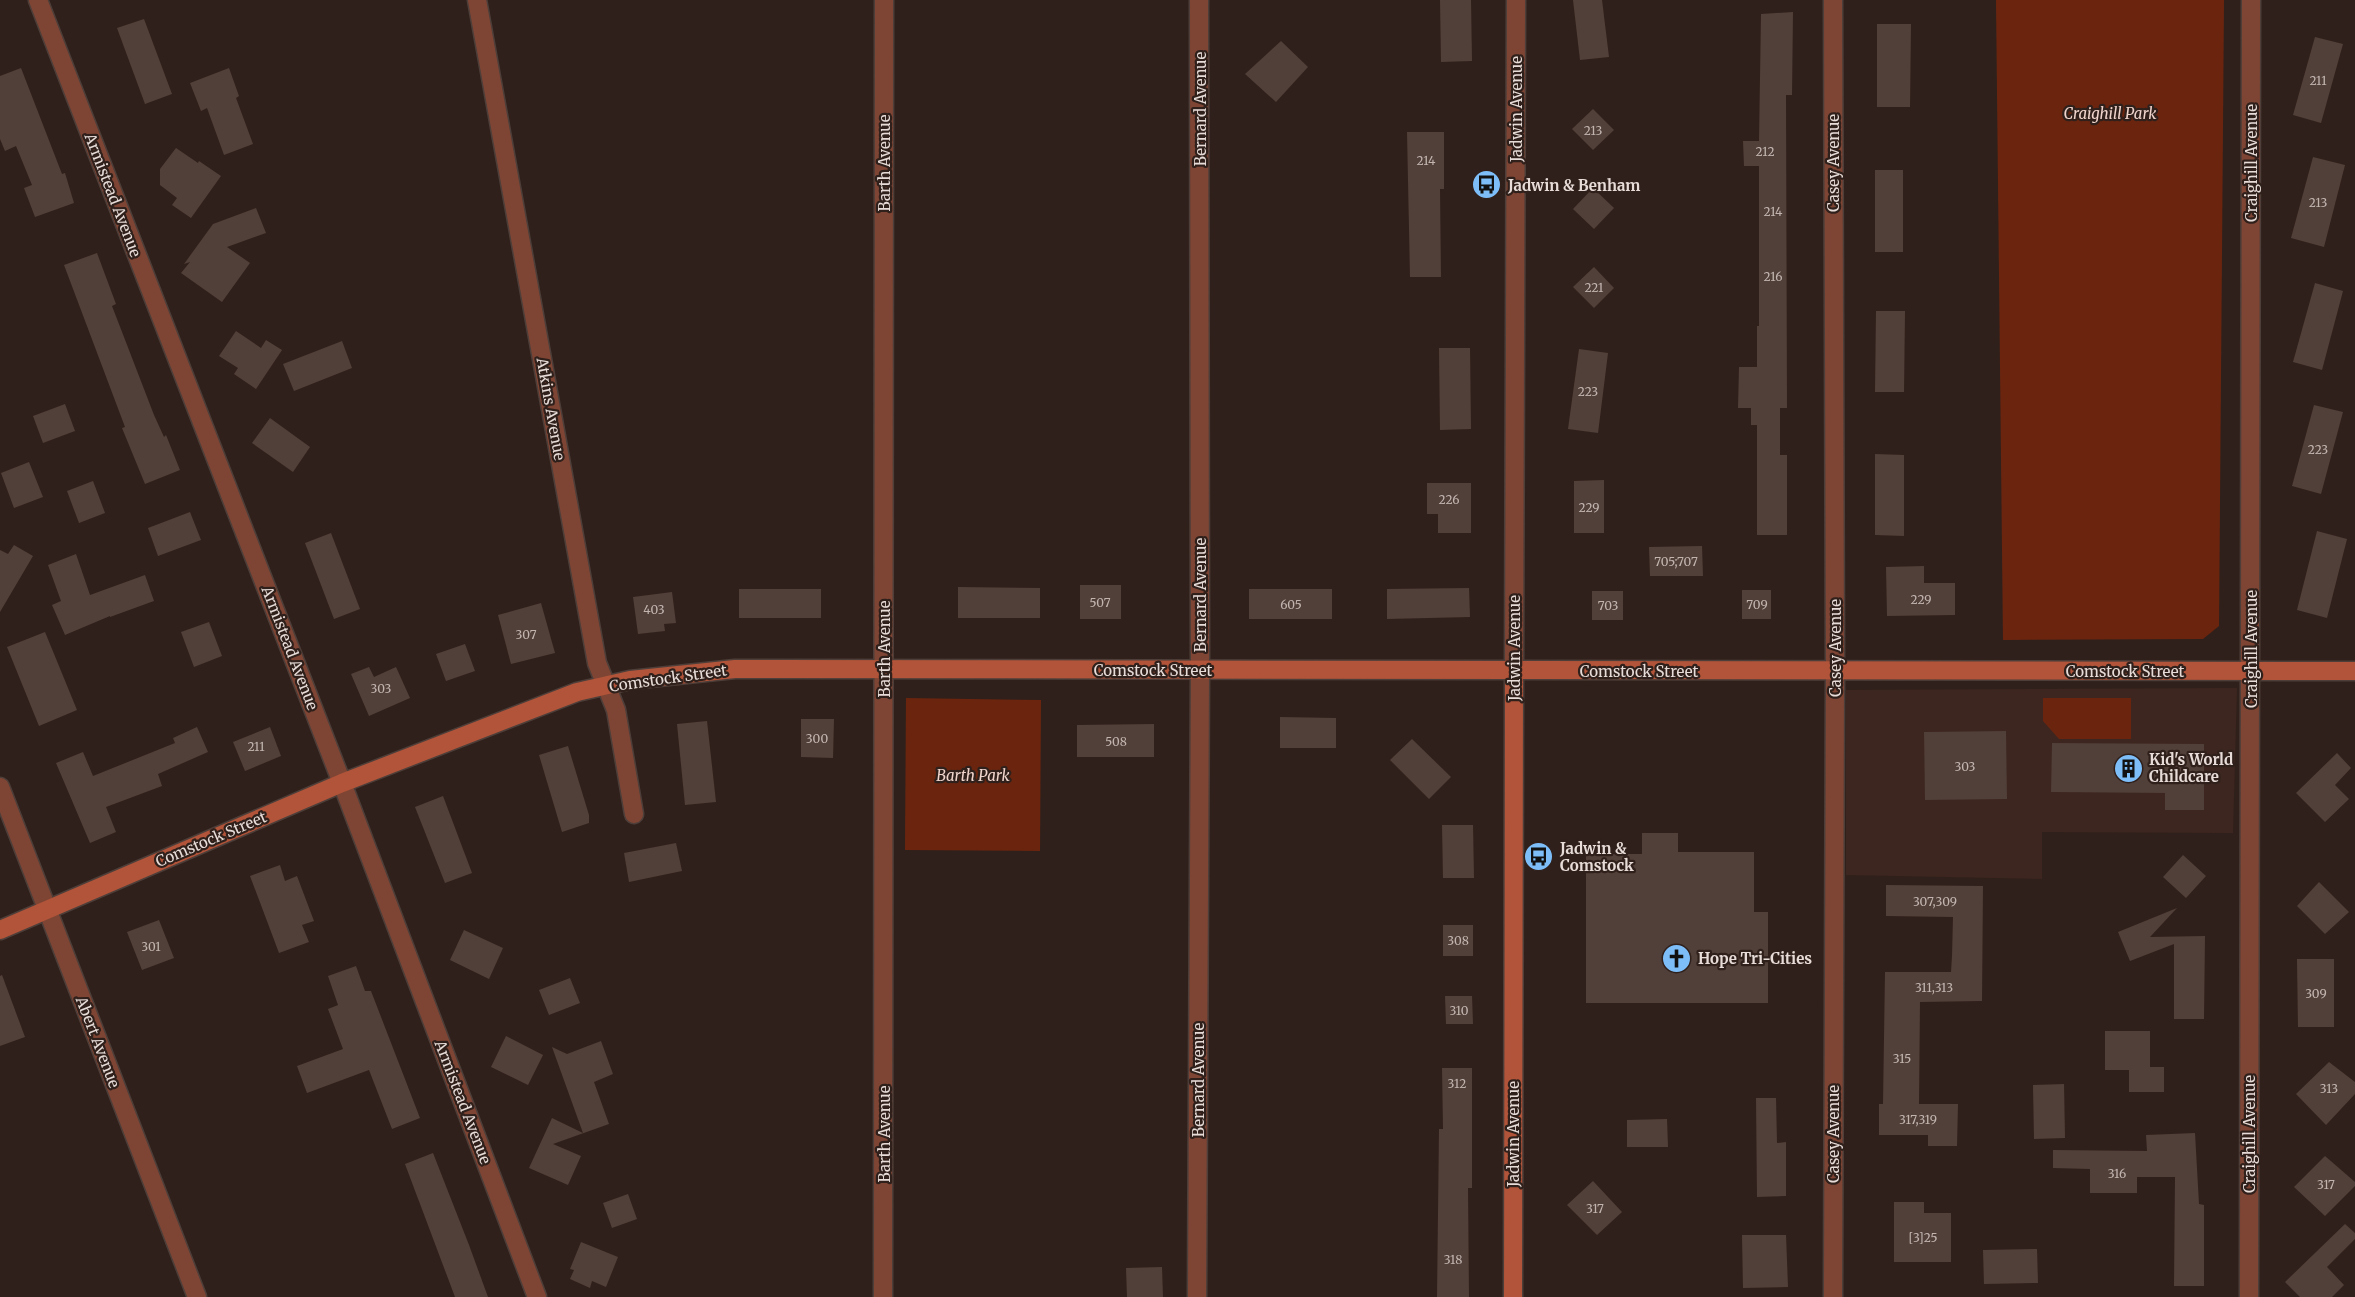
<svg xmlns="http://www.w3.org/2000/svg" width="2355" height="1297" viewBox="0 0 2355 1297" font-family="Merriweather,serif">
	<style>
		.built { fill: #3d261f }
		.green { fill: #6b250f }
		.building { fill: #513f39 }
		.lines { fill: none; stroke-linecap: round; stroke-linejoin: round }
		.street-casing { stroke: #4d3e39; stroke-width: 21 }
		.secondary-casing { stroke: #4d3e39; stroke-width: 21 }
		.street { stroke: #7f4534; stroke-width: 18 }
		.secondary { stroke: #b15439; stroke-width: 18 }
		.labels { text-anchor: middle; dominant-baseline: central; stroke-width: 4.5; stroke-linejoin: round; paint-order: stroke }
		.number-label { font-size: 12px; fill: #c2b5b0 }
		.street-label { font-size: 15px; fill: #e7dcd8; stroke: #30201b }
		.park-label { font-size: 15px; font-style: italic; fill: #f0d5cd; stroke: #30201b }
		.poi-label { font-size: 15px; font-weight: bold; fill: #e7dcd8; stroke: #30201b; text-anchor: start }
	</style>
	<rect width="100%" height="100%" fill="#30201b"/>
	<path class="built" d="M 2237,688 L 2233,833 L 2042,832 L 2042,879 L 1846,875 L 1846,690 Z"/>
	<g class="green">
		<path d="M 1996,0 L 2224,0 L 2219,626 L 2203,639 L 2003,640 Z"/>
		<path d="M 906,698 L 1041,700 L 1040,851 L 905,850 Z"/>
		<path d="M 2043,698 L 2131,698 L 2131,739 L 2059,739 L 2043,721 Z"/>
	</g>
	<g class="building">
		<path d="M 1440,0 L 1471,0 L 1472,61 L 1441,62 Z"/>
		<path d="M 1573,0 L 1602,0 L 1609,57 L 1580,60 Z"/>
		<path d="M 1793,12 L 1792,95 L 1786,95 L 1787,408 L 1780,408 L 1780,455 L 1787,455 L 1787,535 L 1757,535 L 1757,425 L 1751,425 L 1751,408 L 1738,408 L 1739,367 L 1757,367 L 1757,326 L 1759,326 L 1759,166 L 1744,166 L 1743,141 L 1759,141 L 1761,14 Z"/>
		<path d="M 144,19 L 172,94 L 145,104 L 117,28 Z"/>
		<path d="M 1877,24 L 1911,24 L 1910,107 L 1877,107 Z"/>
		<path d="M 2315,37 L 2343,44 L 2321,123 L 2293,115 Z"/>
		<path d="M 1281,41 L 1308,67 L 1276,102 L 1245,74 Z"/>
		<path d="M 21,68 L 62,174 L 65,173 L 74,203 L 35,217 L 24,188 L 32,185 L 16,146 L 5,151 L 0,139 L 0,76 Z"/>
		<path d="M 229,68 L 239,96 L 236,98 L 253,144 L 224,155 L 207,108 L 201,111 L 190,83 Z"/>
		<path d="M 1593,109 L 1614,130 L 1593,150 L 1572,129 Z"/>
		<path d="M 1407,132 L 1444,132 L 1444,189 L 1440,189 L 1441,277 L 1410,277 Z"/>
		<path d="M 176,148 L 198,163 L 199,161 L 221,176 L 191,218 L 172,205 L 177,198 L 160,185 L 160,169 Z"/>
		<path d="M 2313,157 L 2345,165 L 2324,247 L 2291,238 Z"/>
		<rect x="1875" y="170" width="28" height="82"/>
		<path d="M 1593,188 L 1614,208 L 1594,229 L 1573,209 Z"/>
		<path d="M 256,208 L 266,233 L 227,247 L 250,263 L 222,302 L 181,273 L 190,262 L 184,264 L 213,224 Z"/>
		<path d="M 97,253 L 116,304 L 112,306 L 154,415 L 164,437 L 166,435 L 180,470 L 145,484 L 122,428 L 125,427 L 64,265 Z"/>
		<path d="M 1594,267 L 1614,288 L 1594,308 L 1573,287 Z"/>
		<path d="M 2315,283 L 2343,291 L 2322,370 L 2293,362 Z"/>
		<path d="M 1876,311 L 1905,311 L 1904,392 L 1875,392 Z"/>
		<path d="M 236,331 L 261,348 L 266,340 L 282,350 L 256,389 L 234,374 L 238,368 L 219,356 Z"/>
		<path d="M 342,341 L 352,368 L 294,391 L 283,364 Z"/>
		<path d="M 1439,348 L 1470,348 L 1471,429 L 1440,430 Z"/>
		<path d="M 1579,349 L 1608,353 L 1598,433 L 1568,429 Z"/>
		<path d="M 65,404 L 75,431 L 43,443 L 33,416 Z"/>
		<path d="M 2314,405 L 2343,412 L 2321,494 L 2292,486 Z"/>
		<path d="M 270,418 L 310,447 L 293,472 L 252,443 Z"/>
		<path d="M 1875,454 L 1904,455 L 1904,536 L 1875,535 Z"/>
		<path d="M 29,462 L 43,497 L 14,508 L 1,473 Z"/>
		<path d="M 1604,480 L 1604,533 L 1574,533 L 1574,481 Z"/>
		<path d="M 93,481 L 105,513 L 79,523 L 67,491 Z"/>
		<path d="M 1427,483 L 1471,483 L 1471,533 L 1438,533 L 1438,514 L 1427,514 Z"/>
		<path d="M 190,512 L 201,540 L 158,556 L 148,528 Z"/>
		<path d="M 2317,531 L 2347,539 L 2327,618 L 2297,610 Z"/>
		<path d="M 331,533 L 360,609 L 334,619 L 305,543 Z"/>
		<path d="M 14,545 L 33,556 L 0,612 L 0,550 L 8,554 Z"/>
		<path d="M 1702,546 L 1703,576 L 1650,576 L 1649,547 Z"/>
		<path d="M 76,554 L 90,595 L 145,575 L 154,601 L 110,617 L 110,616 L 65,635 L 52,605 L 61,601 L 48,565 Z"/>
		<path d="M 1924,566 L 1924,583 L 1955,583 L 1955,615 L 1887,616 L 1886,567 Z"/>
		<rect x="1080" y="585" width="41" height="34"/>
		<path d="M 958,587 L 1040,588 L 1040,618 L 958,618 Z"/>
		<path d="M 1469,588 L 1470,617 L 1387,619 L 1387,589 Z"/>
		<rect x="739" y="589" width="82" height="29"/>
		<rect x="1249" y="589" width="83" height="30"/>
		<rect x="1742" y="590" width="29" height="29"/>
		<rect x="1592" y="591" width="31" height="29"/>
		<path d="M 672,592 L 676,623 L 664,624 L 665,631 L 638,634 L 633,597 Z"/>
		<path d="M 541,603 L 555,653 L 511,664 L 498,615 Z"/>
		<path d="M 209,622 L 222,656 L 194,667 L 181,632 Z"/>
		<path d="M 45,632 L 77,710 L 39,726 L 7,647 Z"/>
		<path d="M 465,644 L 475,671 L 446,681 L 436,654 Z"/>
		<path d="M 369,667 L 374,677 L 396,667 L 410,698 L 369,716 L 351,674 Z"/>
		<path d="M 1280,717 L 1336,718 L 1336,748 L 1280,748 Z"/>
		<path d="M 801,719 L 834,719 L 833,758 L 801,757 Z"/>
		<path d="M 707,721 L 716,802 L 685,805 L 677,724 Z"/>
		<path d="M 1154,724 L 1154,757 L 1077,757 L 1077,725 Z"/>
		<path d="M 197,727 L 208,752 L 158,774 L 162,786 L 106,807 L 116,832 L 90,843 L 56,763 L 83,752 L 93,776 L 175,743 L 173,738 Z"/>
		<path d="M 270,727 L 281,756 L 245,771 L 233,742 Z"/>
		<path d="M 2006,731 L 2007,799 L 1925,800 L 1924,732 Z"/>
		<path d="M 1412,739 L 1451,777 L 1429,799 L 1390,760 Z"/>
		<path d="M 2052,743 L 2204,744 L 2204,810 L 2165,810 L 2165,793 L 2051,792 Z"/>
		<path d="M 568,746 L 589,815 L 589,823 L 562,832 L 539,755 Z"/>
		<path d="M 2337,753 L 2351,768 L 2335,785 L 2349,799 L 2325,822 L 2296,793 Z"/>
		<path d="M 443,796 L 472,873 L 445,883 L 415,807 Z"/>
		<path d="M 1442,825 L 1473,825 L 1474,878 L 1443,878 Z"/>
		<path d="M 1642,833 L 1678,833 L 1678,852 L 1754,852 L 1754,912 L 1768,912 L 1768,1003 L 1586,1003 L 1586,854 L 1642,854 Z"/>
		<path d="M 676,843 L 682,871 L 629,882 L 624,853 Z"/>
		<path d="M 2183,855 L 2206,876 L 2186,898 L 2163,877 Z"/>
		<path d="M 280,865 L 285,881 L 297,876 L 314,921 L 302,925 L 309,942 L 279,953 L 250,876 Z"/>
		<path d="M 2319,882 L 2349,912 L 2325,934 L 2297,906 Z"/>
		<path d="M 1886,885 L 1983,886 L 1982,1001 L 1920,1002 L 1919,1104 L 1958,1104 L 1957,1146 L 1928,1146 L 1928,1135 L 1879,1135 L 1879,1104 L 1883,1104 L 1885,972 L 1951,972 L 1952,956 L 1953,917 L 1886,916 Z"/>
		<path d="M 2177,908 L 2150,937 L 2205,936 L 2204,1019 L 2174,1019 L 2174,944 L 2130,961 L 2118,932 Z"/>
		<path d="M 159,920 L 174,958 L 142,970 L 127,932 Z"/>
		<rect x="1443" y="925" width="30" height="31"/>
		<path d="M 464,930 L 503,948 L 489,979 L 450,960 Z"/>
		<path d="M 2297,959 L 2334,959 L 2334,1027 L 2298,1027 Z"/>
		<path d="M 356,966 L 365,991 L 371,991 L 420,1118 L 392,1129 L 369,1070 L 307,1093 L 297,1066 L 343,1049 L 328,1009 L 338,1005 L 328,976 Z"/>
		<path d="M 2,975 L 25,1037 L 0,1046 L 0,976 Z"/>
		<path d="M 570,978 L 580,1003 L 549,1015 L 539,990 Z"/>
		<path d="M 1445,996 L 1472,996 L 1473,1024 L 1446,1024 Z"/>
		<path d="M 2105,1031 L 2150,1031 L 2150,1067 L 2164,1067 L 2164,1092 L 2129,1092 L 2129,1070 L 2105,1070 Z"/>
		<path d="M 506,1036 L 543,1055 L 528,1085 L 491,1067 Z"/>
		<path d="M 601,1041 L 613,1074 L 594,1082 L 609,1124 L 553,1144 L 581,1156 L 568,1185 L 529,1168 L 552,1118 L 583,1133 L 552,1047 L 567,1054 Z"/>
		<path d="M 2329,1062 L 2355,1082 L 2355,1094 L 2326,1125 L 2296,1094 Z"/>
		<path d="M 1442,1068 L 1472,1068 L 1472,1188 L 1468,1188 L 1469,1297 L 1437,1297 L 1439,1129 L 1443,1129 Z"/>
		<path d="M 2064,1084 L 2065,1138 L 2034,1139 L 2033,1085 Z"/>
		<path d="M 1756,1098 L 1776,1098 L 1777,1143 L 1786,1142 L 1786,1196 L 1757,1197 Z"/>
		<path d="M 1667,1119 L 1668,1147 L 1627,1147 L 1627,1120 Z"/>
		<path d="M 2195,1133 L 2199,1204 L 2204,1205 L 2204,1286 L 2174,1286 L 2175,1177 L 2137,1177 L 2137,1193 L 2090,1193 L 2090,1169 L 2053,1168 L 2053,1150 L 2147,1151 L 2146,1135 Z"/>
		<path d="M 433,1153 L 469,1245 L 488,1297 L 455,1297 L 405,1164 Z"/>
		<path d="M 2325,1156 L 2355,1182 L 2355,1186 L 2325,1216 L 2294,1187 Z"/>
		<path d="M 1593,1181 L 1622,1212 L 1597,1235 L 1567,1205 Z"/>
		<path d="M 628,1194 L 637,1219 L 612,1228 L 603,1203 Z"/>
		<path d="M 1894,1202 L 1924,1202 L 1924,1213 L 1951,1213 L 1951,1262 L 1894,1262 Z"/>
		<path d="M 2345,1224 L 2355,1233 L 2355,1239 L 2327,1267 L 2344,1285 L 2332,1297 L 2300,1297 L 2285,1282 Z"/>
		<path d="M 1742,1235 L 1786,1235 L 1788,1287 L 1743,1288 Z"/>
		<path d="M 581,1242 L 618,1257 L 606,1287 L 592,1281 L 590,1288 L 570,1279 L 574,1270 L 570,1269 Z"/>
		<path d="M 2037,1249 L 2038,1283 L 1984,1284 L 1983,1250 Z"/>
		<path d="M 1162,1267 L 1163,1297 L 1127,1297 L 1126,1268 Z"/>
	</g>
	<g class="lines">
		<defs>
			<g id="street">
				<path d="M 38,0 L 342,783 L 537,1297"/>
				<path d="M 477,0 L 597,663 L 616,710 L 634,814"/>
				<path d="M 1833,0 L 1835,671 L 1833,1297"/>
				<path d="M 1514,671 L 1516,0"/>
				<path d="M 0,787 L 197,1297"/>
				<path d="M 883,1297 L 884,0"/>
				<path d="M 1197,1297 L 1200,670 L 1199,0"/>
				<path d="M 2249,1297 L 2251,0"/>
			</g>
			<g id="secondary">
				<path d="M 0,930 L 342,783 L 577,692 L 630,680 L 735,669 L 2355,671"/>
				<path d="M 1513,1297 L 1514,671"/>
			</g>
		</defs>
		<use href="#street" class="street-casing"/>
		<use href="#secondary" class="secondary-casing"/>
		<use href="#street" class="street"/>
		<use href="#secondary" class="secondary"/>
	</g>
	<defs>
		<symbol id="bus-disc" viewBox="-11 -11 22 22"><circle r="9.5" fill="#7dbef9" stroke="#30201b"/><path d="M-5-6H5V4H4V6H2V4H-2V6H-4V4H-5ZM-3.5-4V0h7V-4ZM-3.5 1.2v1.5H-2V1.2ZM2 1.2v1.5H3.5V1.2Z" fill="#111"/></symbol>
		<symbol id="building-disc" viewBox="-11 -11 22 22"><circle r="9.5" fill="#7dbef9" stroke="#30201b"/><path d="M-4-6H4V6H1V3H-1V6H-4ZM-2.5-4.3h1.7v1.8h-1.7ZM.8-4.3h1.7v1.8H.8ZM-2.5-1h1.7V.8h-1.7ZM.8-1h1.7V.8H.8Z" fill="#111"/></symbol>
		<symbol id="church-disc" viewBox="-11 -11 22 22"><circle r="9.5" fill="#7dbef9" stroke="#30201b"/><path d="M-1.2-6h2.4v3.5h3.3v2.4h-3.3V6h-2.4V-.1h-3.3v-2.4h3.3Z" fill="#111"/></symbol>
	</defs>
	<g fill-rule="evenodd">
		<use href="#bus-disc" x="1470" y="168" width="33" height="33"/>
		<use href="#building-disc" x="2112" y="752" width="33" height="33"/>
		<use href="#bus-disc" x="1522" y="840" width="33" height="33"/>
		<use href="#church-disc" x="1660" y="942" width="33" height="33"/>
	</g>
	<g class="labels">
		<g class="number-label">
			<text x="2318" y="80">211</text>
			<text x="1593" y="130">213</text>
			<text x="1765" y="151">212</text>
			<text x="1426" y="160">214</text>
			<text x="2318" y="202">213</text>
			<text x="1773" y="211">214</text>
			<text x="1773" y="276">216</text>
			<text x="1594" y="287">221</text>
			<text x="1588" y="391">223</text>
			<text x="2318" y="449">223</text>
			<text x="1449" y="499">226</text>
			<text x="1589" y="507">229</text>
			<text x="1676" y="561">705;707</text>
			<text x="1921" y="599">229</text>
			<text x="1100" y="602">507</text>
			<text x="1291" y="604">605</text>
			<text x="1757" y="604">709</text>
			<text x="1608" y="605">703</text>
			<text x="654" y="609">403</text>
			<text x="526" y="634">307</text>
			<text x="381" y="688">303</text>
			<text x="817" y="738">300</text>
			<text x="1116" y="741">508</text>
			<text x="256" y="746">211</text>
			<text x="1965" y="766">303</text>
			<text x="1935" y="901">307,309</text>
			<text x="1458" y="940">308</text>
			<text x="151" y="946">301</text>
			<text x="1934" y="987">311,313</text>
			<text x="2316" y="993">309</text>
			<text x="1459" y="1010">310</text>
			<text x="1902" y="1058">315</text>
			<text x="1457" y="1083">312</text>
			<text x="2329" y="1088">313</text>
			<text x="1918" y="1119">317,319</text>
			<text x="2117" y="1173">316</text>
			<text x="2326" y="1184">317</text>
			<text x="1595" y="1208">317</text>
			<text x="1923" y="1237">[3]25</text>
			<text x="1453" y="1259">318</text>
		</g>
		<g class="street-label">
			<text transform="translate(1200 109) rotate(-90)">Bernard Avenue</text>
			<text transform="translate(1516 109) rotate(-90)">Jadwin Avenue</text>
			<text transform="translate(884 163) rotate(-90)">Barth Avenue</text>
			<text transform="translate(1833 163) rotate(-90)">Casey Avenue</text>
			<text transform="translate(2251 163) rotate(-90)">Craighill Avenue</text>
			<text transform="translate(113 195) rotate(69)">Armistead Avenue</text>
			<text transform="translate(551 409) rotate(80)">Atkins Avenue</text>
			<text transform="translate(1200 595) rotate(-90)">Bernard Avenue</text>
			<text transform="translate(290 648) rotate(69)">Armistead Avenue</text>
			<text transform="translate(1514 648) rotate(-90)">Jadwin Avenue</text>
			<text transform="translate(1835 648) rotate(-90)">Casey Avenue</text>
			<text transform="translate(884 649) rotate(-90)">Barth Avenue</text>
			<text transform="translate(2251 649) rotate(-90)">Craighill Avenue</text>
			<text x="1153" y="670">Comstock Street</text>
			<text x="1639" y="671">Comstock Street</text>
			<text x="2125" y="671">Comstock Street</text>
			<text transform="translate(668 678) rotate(-8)">Comstock Street</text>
			<text transform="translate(211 839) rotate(-23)">Comstock Street</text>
			<text transform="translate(98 1042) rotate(69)">Abert Avenue</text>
			<text transform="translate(1198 1080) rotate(-90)">Bernard Avenue</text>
			<text transform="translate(463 1102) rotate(69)">Armistead Avenue</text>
			<text transform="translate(884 1134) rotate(-90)">Barth Avenue</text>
			<text transform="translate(1513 1134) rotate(-90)">Jadwin Avenue</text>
			<text transform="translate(1833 1134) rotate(-90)">Casey Avenue</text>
			<text transform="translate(2249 1134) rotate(-90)">Craighill Avenue</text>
		</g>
		<g class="park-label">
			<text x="2110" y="113">Craighill Park</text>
			<text x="973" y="775">Barth Park</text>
		</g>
		<g class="poi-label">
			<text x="1508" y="185">Jadwin &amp; Benham</text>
			<text x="2149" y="759">Kid's World<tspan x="2149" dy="17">Childcare</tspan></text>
			<text x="1560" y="848">Jadwin &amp;<tspan x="1560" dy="17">Comstock</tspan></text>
			<text x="1698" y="958">Hope Tri-Cities</text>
		</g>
	</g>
</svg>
